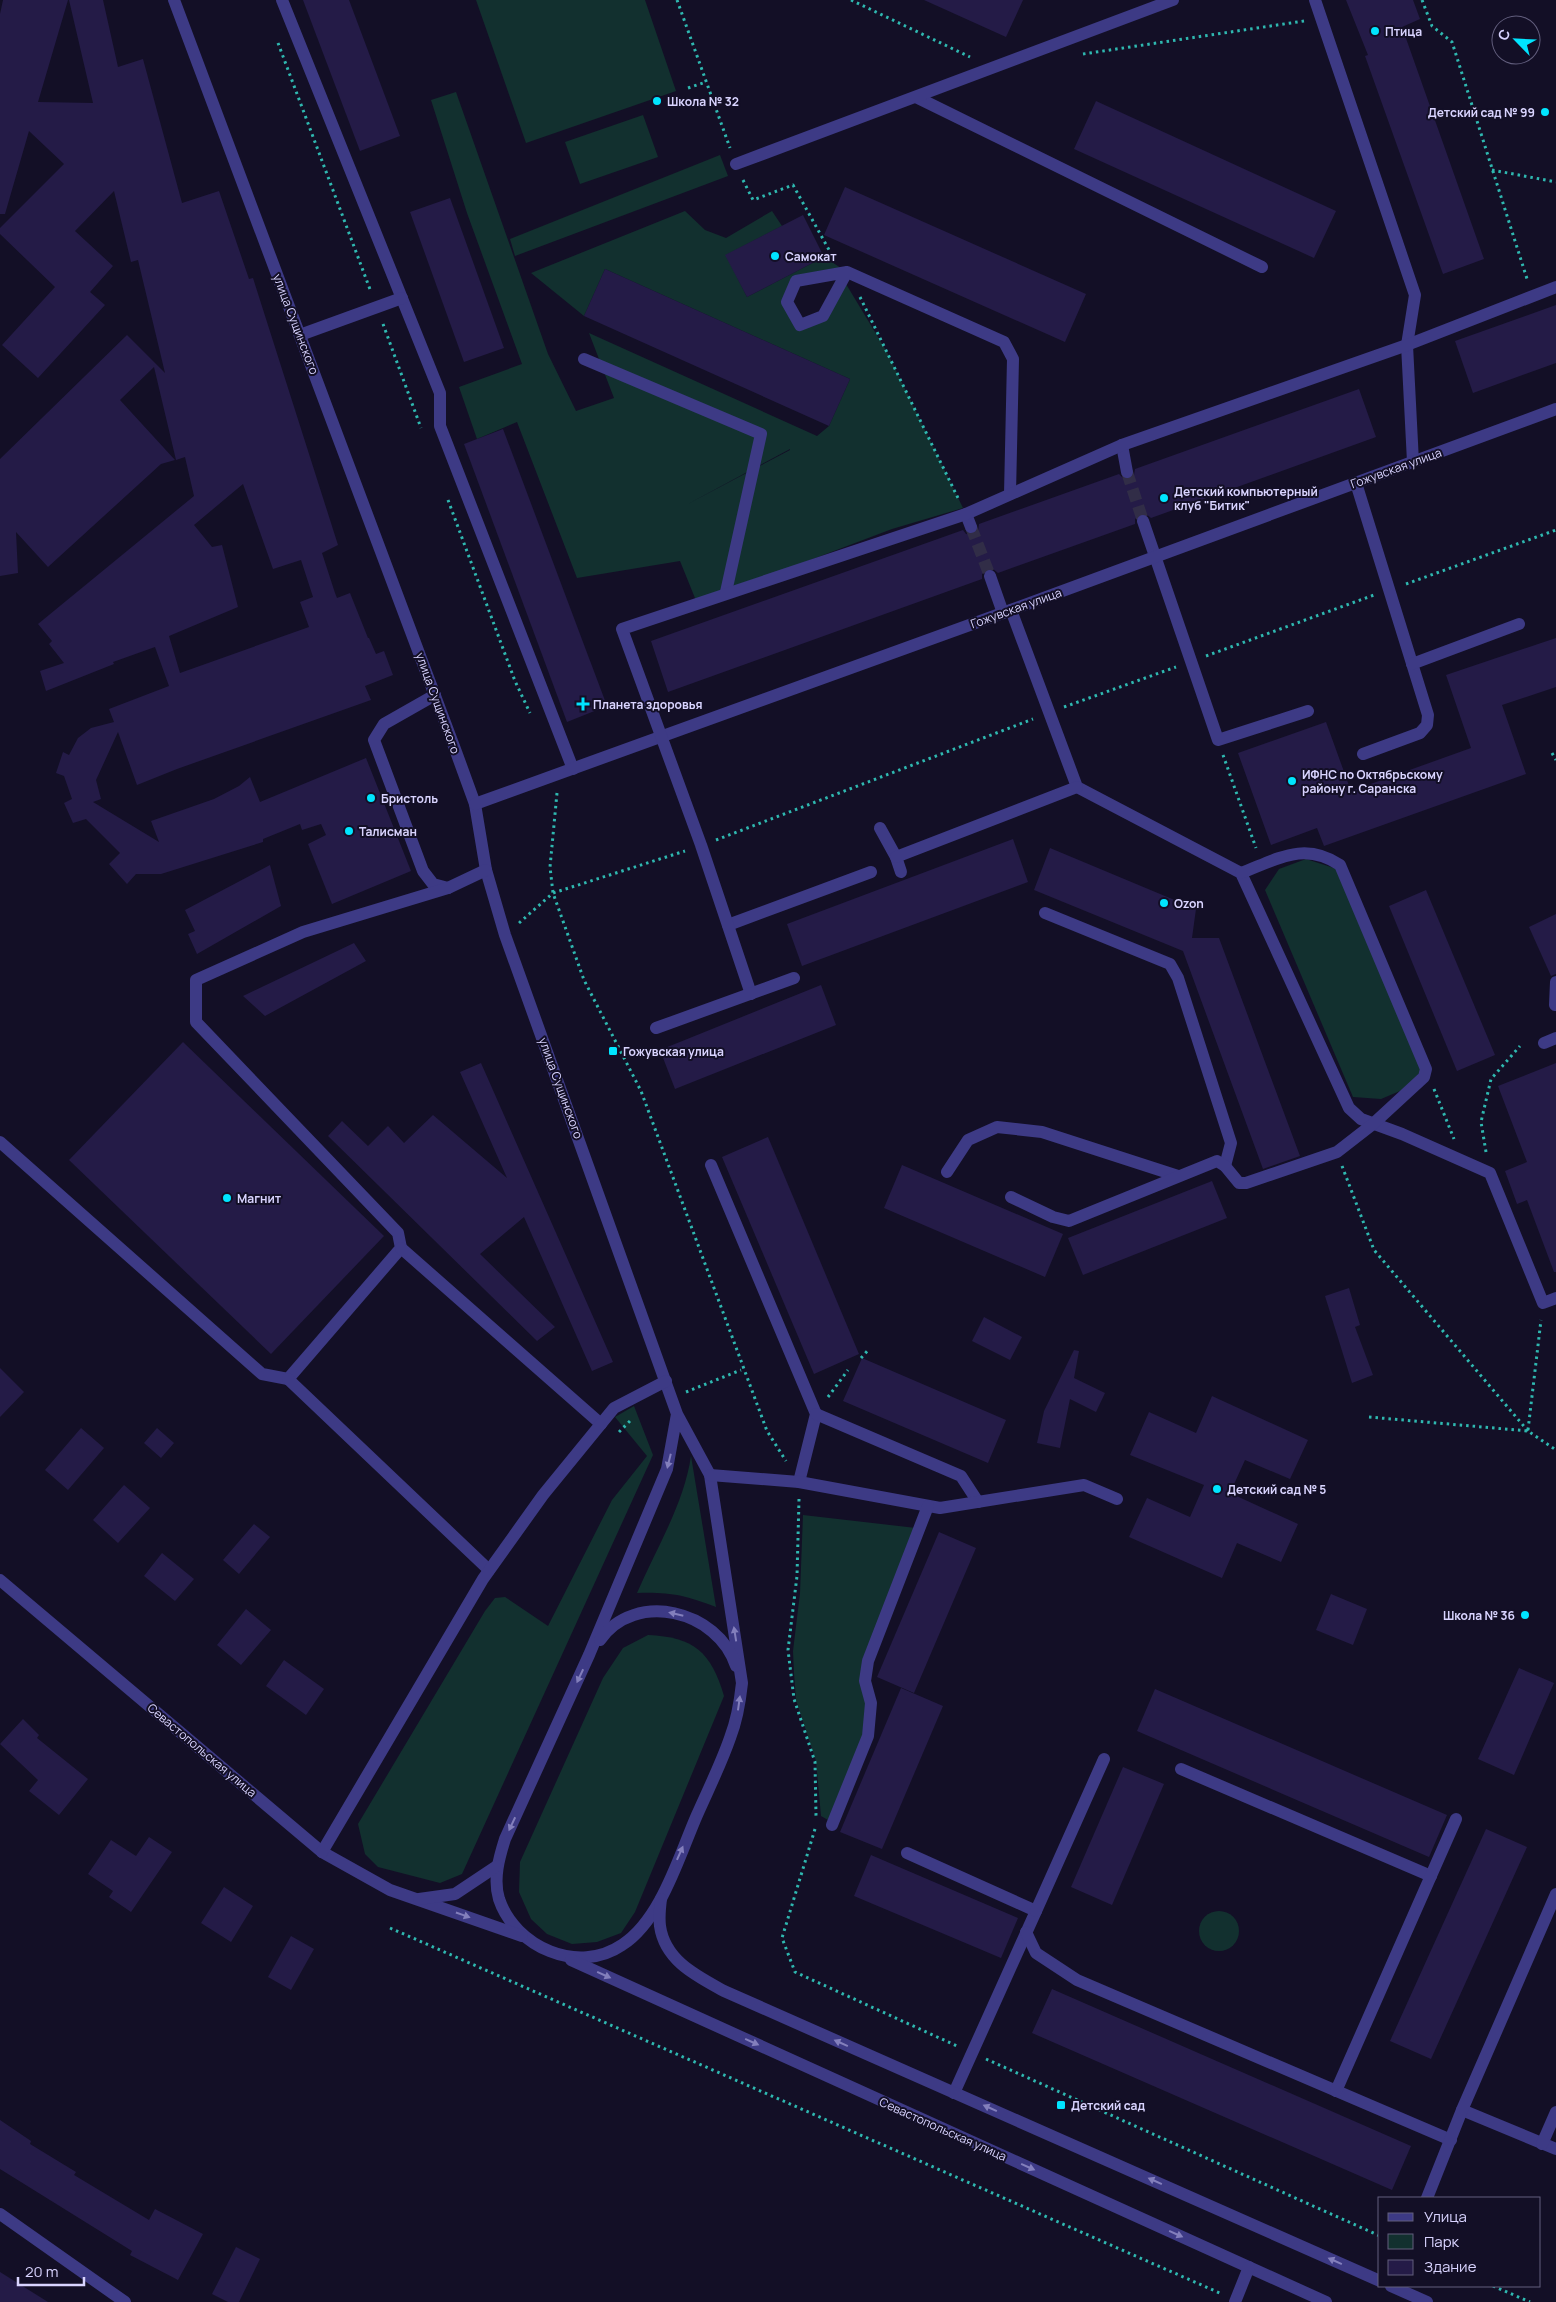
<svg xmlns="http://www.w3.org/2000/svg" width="1556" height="2302" viewBox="0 0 1556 2302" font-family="Manrope,sans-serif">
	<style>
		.green { fill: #12302f; fill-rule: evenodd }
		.building { fill: #241b47; fill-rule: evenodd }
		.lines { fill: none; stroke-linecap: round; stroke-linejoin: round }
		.minor-tunnel { stroke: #312d47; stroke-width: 12; stroke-dasharray: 12 6; stroke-linecap: butt }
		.path { stroke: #2fb8b0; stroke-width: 3; stroke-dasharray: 2.5 4; stroke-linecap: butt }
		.minor { stroke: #3d3a85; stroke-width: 12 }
		.oneway { fill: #837fbc }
		.poi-dot { fill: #00e5ff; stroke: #130f26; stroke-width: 2 }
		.labels { text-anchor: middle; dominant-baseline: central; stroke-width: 4; stroke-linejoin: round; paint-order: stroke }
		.poi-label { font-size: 12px; font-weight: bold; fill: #d9d4ff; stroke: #130f26; text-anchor: start }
		.street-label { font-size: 12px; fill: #d9d4ff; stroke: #130f26 }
	</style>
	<rect width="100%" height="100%" fill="#130f26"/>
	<g class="green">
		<path d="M 476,0 L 645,0 L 676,91 L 526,143 Z"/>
		<path d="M 456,92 L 548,354 L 576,411 L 614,398 L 589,333 L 817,436 L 829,426 L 850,379 L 605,269 L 584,316 L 531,273 L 685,211 L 705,230 L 726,238 L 772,211 L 782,226 L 726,255 L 747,297 L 824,257 L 847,272 L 796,281 L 787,302 L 799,324 L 823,316 L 846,284 L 887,352 L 963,508 L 892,529 L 697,603 L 680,561 L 577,578 L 517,422 L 477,439 L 459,387 L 522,364 L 467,213 L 431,100 ZM 790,449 L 790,450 L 686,505 Z"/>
		<path d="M 643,115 L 658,157 L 580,184 L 565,142 Z"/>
		<path d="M 720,155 L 728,176 L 515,256 L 510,239 Z"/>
		<path d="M 1306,859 L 1337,869 L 1422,1070 L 1407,1088 L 1381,1099 L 1353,1097 L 1265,890 L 1279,869 Z"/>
		<path d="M 634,1406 L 653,1455 L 462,1874 L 440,1883 L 378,1867 L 365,1854 L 358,1824 L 485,1611 L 495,1598 L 505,1597 L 548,1626 L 612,1500 L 647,1456 L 615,1417 Z"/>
		<path d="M 691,1456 L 716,1607 C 684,1595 670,1592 637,1593 C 656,1549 684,1504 691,1456 Z"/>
		<path d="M 803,1515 L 916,1528 L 862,1662 L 867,1705 L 863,1738 L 828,1820 L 821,1816 L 816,1761 L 796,1700 L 794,1673 L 793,1651 L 800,1593 Z"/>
		<path d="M 648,1635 C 694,1637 711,1652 724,1696 L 635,1912 L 621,1933 L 597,1942 L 572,1944 L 547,1934 L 531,1919 L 519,1892 L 520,1862 L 603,1678 L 623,1648 Z"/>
		<circle cx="1219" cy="1931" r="20"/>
	</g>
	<g class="building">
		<path d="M 3,0 L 68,0 L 38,102 L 93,103 L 69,0 L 103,0 L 118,67 L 143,59 L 182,203 L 219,191 L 249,279 L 253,278 L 338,545 L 322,553 L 335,593 L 337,598 L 350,593 L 368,638 L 369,638 L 376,654 L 384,651 L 393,675 L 365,686 L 371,700 L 177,769 L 137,785 L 118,732 L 96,780 L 101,799 L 93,802 L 159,842 L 151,821 L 214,799 L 239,786 L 250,777 L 260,802 L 366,758 L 411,871 L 332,904 L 308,844 L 326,835 L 321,824 L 302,830 L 300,824 L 263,839 L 263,842 L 161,874 L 136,874 L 127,884 L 109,864 L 120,853 L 86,819 L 73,823 L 64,803 L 72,799 L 64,776 L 56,773 L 63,752 L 69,755 L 78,738 L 91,728 L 114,722 L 109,709 L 169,686 L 155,647 L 113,662 L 114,664 L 46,691 L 40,671 L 64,663 L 49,644 L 52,641 L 38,624 L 194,496 L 185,457 L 176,460 L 154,367 L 120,400 L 175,460 L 161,464 L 48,567 L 16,532 L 18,573 L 0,576 L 0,459 L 127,335 L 165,373 L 138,260 L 131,262 L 114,191 L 75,231 L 113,266 L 90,292 L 105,305 L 38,378 L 2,345 L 55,287 L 0,234 L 0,228 L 64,164 L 29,131 L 5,214 L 0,214 L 0,14 ZM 243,484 L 273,569 L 301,560 L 313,597 L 300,602 L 309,627 L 180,673 L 169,636 L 238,607 L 222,545 L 212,547 L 194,525 Z"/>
		<path d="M 303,0 L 349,0 L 400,136 L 360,151 Z"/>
		<path d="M 924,0 L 1023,0 L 1006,37 Z"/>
		<path d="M 1346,0 L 1413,0 L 1420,19 L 1402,27 L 1484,259 L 1443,274 L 1365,56 L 1368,55 Z"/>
		<path d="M 1096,101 L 1336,211 L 1314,258 L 1074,149 Z"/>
		<path d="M 845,187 L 1086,294 L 1065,342 L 824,235 Z"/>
		<path d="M 450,198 L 504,348 L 464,362 L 410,212 Z"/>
		<path d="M 803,215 L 824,257 L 747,297 L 725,255 Z"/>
		<path d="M 605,269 L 850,379 L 829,426 L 584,316 Z"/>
		<path d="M 1556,305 L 1556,363 L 1473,393 L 1455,341 Z"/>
		<path d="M 1359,389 L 1376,437 L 1151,518 L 1145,513 L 1140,514 L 1135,519 L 1135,524 L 998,573 L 992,568 L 987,569 L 982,574 L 982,579 L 668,692 L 651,641 L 963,530 L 966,534 L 973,535 L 978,532 L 979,524 L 1119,474 L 1124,479 L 1129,480 L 1134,475 L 1135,469 Z"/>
		<path d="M 503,429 L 607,706 L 567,722 L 464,444 Z"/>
		<path d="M 1556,638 L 1556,687 L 1502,705 L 1526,774 L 1324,846 L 1317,828 L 1271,845 L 1238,753 L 1326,722 L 1351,791 L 1471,748 L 1446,675 Z"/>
		<path d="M 1013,839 L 1028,882 L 802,966 L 787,924 Z"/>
		<path d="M 1050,848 L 1196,909 L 1192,938 L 1219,938 L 1300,1156 L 1263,1169 L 1183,951 L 1034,890 Z"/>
		<path d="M 270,865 L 281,906 L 197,954 L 188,934 L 195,931 L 185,910 Z"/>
		<path d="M 1426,890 L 1495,1055 L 1457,1071 L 1389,906 Z"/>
		<path d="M 1556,914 L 1556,974 L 1551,976 L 1529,927 Z"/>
		<path d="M 354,943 L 366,961 L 265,1016 L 243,996 Z"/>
		<path d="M 821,985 L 836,1025 L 675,1089 L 660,1050 Z"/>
		<path d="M 183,1042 L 384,1236 L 271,1354 L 69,1160 Z"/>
		<path d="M 481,1063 L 613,1362 L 592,1371 L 524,1217 L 480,1254 L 555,1327 L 537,1341 L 328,1136 L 342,1121 L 368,1146 L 388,1126 L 404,1143 L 433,1115 L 507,1178 L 460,1072 Z"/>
		<path d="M 1556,1063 L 1556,1272 L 1554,1272 L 1527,1200 L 1517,1204 L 1505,1171 L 1527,1162 L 1498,1086 Z"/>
		<path d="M 768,1137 L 859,1354 L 814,1374 L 722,1157 Z"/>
		<path d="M 902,1165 L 1063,1234 L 1045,1277 L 884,1208 Z"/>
		<path d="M 1212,1181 L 1227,1218 L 1083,1275 L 1068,1238 Z"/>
		<path d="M 1349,1288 L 1360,1325 L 1355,1327 L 1373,1375 L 1352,1383 L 1325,1296 Z"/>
		<path d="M 984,1317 L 1022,1337 L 1010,1360 L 972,1341 Z"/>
		<path d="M 1074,1350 L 1079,1351 L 1074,1378 L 1105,1393 L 1096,1412 L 1070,1399 L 1060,1448 L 1037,1443 L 1044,1411 Z"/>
		<path d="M 862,1358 L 1006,1420 L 988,1463 L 843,1401 Z"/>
		<path d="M 0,1368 L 24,1392 L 0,1417 Z"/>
		<path d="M 1212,1396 L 1308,1440 L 1290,1479 L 1245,1460 L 1230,1493 L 1298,1524 L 1281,1562 L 1237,1543 L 1222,1578 L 1129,1537 L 1147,1498 L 1190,1517 L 1204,1485 L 1130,1455 L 1149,1412 L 1196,1433 Z"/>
		<path d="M 81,1428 L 104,1448 L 68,1490 L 45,1470 Z"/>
		<path d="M 157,1428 L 174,1443 L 161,1458 L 144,1443 Z"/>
		<path d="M 124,1485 L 150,1508 L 118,1543 L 93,1520 Z"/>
		<path d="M 254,1524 L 270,1537 L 239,1574 L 223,1560 Z"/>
		<path d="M 939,1532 L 976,1548 L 914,1693 L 877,1677 Z"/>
		<path d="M 162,1553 L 194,1579 L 175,1601 L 144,1576 Z"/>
		<path d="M 1331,1594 L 1367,1609 L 1353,1645 L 1316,1630 Z"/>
		<path d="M 246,1609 L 271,1630 L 241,1665 L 217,1645 Z"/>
		<path d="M 284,1660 L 324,1689 L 306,1715 L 266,1686 Z"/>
		<path d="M 1519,1668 L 1554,1683 L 1514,1775 L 1478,1759 Z"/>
		<path d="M 901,1688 L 943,1706 L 882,1849 L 840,1832 Z"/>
		<path d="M 1155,1689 L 1447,1815 L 1429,1857 L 1137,1731 Z"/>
		<path d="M 23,1719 L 39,1735 L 37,1738 L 88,1779 L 59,1815 L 29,1791 L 38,1780 L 0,1744 Z"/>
		<path d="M 1123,1767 L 1164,1784 L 1112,1905 L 1071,1887 Z"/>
		<path d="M 1486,1829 L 1527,1847 L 1431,2059 L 1390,2041 Z"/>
		<path d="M 149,1837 L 172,1852 L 131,1912 L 109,1897 L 113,1891 L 88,1874 L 111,1840 L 136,1856 Z"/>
		<path d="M 871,1855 L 1018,1918 L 1001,1958 L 854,1896 Z"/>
		<path d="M 224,1887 L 253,1906 L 231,1942 L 201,1923 Z"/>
		<path d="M 291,1936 L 314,1949 L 291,1990 L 268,1977 Z"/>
		<path d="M 1052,1989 L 1411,2146 L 1392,2190 L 1032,2033 Z"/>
		<path d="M 0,2120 L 31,2141 L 30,2144 L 76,2172 L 74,2175 L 149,2220 L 155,2209 L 203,2234 L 178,2280 L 130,2255 L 132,2251 L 0,2169 Z"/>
		<path d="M 236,2247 L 260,2259 L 239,2302 L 228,2302 L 212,2294 Z"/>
		<path d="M 0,2272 L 48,2302 L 0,2302 Z"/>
	</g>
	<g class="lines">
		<g class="minor-tunnel">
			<path d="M 1127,472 L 1143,521"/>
			<path d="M 971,527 L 990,576"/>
		</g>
		<g class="path">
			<path d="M 677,0 L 730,148"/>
			<path d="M 851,0 L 970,57"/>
			<path d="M 1422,0 L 1432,26 L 1452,42 L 1528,282"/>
			<path d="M 278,43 L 371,292"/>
			<path d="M 1083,54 L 1304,21"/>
			<path d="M 688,88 L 706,82"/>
			<path d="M 1492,170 L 1556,182"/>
			<path d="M 743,180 L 753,200 L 793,185 L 833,257"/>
			<path d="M 860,297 L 958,498"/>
			<path d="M 383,324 L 421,428"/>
			<path d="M 448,500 L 515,681 L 530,713"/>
			<path d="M 1406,584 L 1556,530"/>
			<path d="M 1206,656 L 1374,595"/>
			<path d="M 1064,707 L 1176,667"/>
			<path d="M 1552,753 L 1556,760"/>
			<path d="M 1223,755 L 1256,848"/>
			<path d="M 557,793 L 550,867 L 553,893 L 584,980 L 641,1091 L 767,1431 L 786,1461"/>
			<path d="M 716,840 L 1033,719"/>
			<path d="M 519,923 L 553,893 L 685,851"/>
			<path d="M 1434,1089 L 1454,1139"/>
			<path d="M 1486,1152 L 1481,1122 L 1491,1079 L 1520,1046"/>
			<path d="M 1342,1166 L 1374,1250 L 1528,1431"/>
			<path d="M 861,1358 L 869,1349"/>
			<path d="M 686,1392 L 741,1370"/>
			<path d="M 828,1397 L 848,1370"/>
			<path d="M 1369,1417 L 1528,1431 L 1556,1450"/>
			<path d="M 1528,1430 L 1541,1320"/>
			<path d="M 619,1432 L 631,1420"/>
			<path d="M 799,1499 L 797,1576 L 788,1650 L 794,1699 L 815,1762 L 816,1816"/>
			<path d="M 815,1829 L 782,1938 L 795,1972 L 957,2046"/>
			<path d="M 390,1928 L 1222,2294"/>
			<path d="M 986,2059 L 1380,2236"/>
			<path d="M 1493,2286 L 1530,2302"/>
		</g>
		<g class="minor">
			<path d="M 174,0 L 455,749 L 475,804 L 486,870 L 505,935 L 677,1414 L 710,1475 L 742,1683 C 740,1702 737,1720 730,1738 C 721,1764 708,1790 697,1815 C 679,1856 661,1920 622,1945 C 578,1975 515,1947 499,1899 C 493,1879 499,1858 505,1839 L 589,1655 L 667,1469 L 677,1414"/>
			<path d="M 282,0 L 440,393 L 440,426 L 573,769"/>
			<path d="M 1315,0 L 1415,295 L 1407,345 L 1413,462"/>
			<path d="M 916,97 L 1262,267"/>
			<path d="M 736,164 L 1173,0"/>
			<path d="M 847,272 L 823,316 L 800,325 L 787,302 L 796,281 L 847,272 L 1004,342 L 1013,359 L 1010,494"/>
			<path d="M 300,335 L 402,298"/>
			<path d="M 584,359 L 761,434 L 726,592"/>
			<path d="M 1122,445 L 1127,472"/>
			<path d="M 1356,483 L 1428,715 L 1427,725 L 1420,733 L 1363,754"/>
			<path d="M 966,514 L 971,527"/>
			<path d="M 1143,521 L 1218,740 L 1308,711"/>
			<path d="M 990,576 L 1003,613"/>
			<path d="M 1011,610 L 1077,787 L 1241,873 L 1349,1108 L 1361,1119 L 1402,1134 L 1490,1173 L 1543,1303 L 1556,1298"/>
			<path d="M 1412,664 L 1519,624"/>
			<path d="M 435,695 L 384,724 L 374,740 L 423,871 L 433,884 L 448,888"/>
			<path d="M 475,804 L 1011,610 L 1556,409"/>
			<path d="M 880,828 L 896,857 L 901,872"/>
			<path d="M 896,857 L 1077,787"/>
			<path d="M 1045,913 L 1170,964 L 1178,978 L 1231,1143 L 1225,1166"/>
			<path d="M 728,925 L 871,872"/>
			<path d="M 751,994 L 701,845 L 622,629 L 966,514 L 1122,445 L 1407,345 L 1556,287"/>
			<path d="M 1555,1005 L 1556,982"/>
			<path d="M 656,1028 L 794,978"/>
			<path d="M 1544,1043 L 1556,1038"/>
			<path d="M 0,1142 L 262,1374 L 288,1379 L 401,1248 L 398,1233 L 196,1022 L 196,980 L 303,932 L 448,888 L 486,870"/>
			<path d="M 711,1165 L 816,1414 L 799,1482"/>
			<path d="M 947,1172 L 968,1140 L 997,1127 L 1042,1132 L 1178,1176"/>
			<path d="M 1011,1197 L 1053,1217 L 1069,1221 L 1217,1161 L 1225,1166 L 1239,1183 L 1246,1183 L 1337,1152 L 1373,1124 L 1424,1077 L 1426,1069 L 1340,865 C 1304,841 1278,859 1241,873"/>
			<path d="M 401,1248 L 601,1424"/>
			<path d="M 288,1379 L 489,1570"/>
			<path d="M 816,1414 L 961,1476 L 978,1502"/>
			<path d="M 710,1475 L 799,1482 L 940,1508 L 1084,1485 L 1117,1499"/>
			<path d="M 0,1580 L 322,1852 L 390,1890 L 522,1936"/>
			<path d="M 600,1640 C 635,1590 718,1610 736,1666"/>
			<path d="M 1181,1769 L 1431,1876"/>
			<path d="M 832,1825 L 868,1736 L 871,1703 L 865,1681 L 868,1661 L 928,1506"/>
			<path d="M 322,1852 L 483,1579 L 543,1495 L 614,1408 L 666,1381"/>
			<path d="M 907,1853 L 1036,1911 L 954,2093"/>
			<path d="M 419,1899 L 455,1894 L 497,1866"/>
			<path d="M 661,1899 C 660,1907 659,1918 660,1926 C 665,1961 697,1976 724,1991 L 1380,2281"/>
			<path d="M 1036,1911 L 1104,1759"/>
			<path d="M 1026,1932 L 1036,1953 L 1077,1980 L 1451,2140"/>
			<path d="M 571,1960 L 1326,2302"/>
			<path d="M 1336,2091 L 1456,1819"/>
			<path d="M 1462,2110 L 1556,2149"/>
			<path d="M 1542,2144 L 1556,2112"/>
			<path d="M 1427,2198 L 1462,2110 L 1556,1894"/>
			<path d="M 0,2214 L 125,2302"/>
			<path d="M 1391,2286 L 1427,2302"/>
			<path d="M 1235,2302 L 1249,2267"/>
		</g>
	</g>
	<defs><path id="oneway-solid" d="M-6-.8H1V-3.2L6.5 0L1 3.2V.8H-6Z" transform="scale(1.25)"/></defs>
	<g class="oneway">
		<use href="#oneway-solid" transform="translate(669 1461) rotate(104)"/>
		<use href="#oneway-solid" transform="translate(676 1614) rotate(-167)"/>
		<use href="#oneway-solid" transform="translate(735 1634) rotate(-99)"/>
		<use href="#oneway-solid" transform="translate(580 1676) rotate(115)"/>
		<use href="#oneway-solid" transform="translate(739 1703) rotate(-82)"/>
		<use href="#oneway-solid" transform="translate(512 1824) rotate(115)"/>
		<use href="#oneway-solid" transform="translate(680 1853) rotate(-66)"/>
		<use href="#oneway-solid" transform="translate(463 1915) rotate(19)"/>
		<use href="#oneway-solid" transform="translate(604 1975) rotate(24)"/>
		<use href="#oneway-solid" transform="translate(752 2042) rotate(24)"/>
		<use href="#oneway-solid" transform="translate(841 2043) rotate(-156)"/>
		<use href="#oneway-solid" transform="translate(990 2108) rotate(-156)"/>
		<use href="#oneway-solid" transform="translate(1028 2167) rotate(24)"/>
		<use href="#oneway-solid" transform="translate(1155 2181) rotate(-156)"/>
		<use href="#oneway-solid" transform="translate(1176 2234) rotate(24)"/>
		<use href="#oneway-solid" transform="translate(1335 2261) rotate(-156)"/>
	</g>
	<g class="poi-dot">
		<circle cx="1375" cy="31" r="5"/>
		<circle cx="657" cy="101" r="5"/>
		<circle cx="1545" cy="112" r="5"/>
		<circle cx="775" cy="256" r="5"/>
		<circle cx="1164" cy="498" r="5"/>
		<path d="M580.5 696.5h5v5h5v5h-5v5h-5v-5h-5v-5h5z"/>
		<circle cx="1292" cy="781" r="5"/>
		<circle cx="371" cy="798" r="5"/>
		<circle cx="349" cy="831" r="5"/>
		<circle cx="1164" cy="903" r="5"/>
		<rect x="608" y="1046" width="10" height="10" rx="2.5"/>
		<circle cx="227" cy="1198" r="5"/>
		<circle cx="1217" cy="1489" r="5"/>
		<circle cx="1525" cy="1615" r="5"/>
		<rect x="1056" y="2100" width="10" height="10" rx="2.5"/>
	</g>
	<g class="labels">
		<g class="poi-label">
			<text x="1385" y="31">Птица</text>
			<text x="667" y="101">Школа № 32</text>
			<text x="1535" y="112" text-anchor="end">Детский сад № 99</text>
			<text x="785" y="256">Самокат</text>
			<text x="1174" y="491">Детский компьютерный<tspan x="1174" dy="14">клуб "Битик"</tspan></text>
			<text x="593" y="704">Планета здоровья</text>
			<text x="1302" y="774">ИФНС по Октябрьскому<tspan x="1302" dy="14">району г. Саранска</tspan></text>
			<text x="381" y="798">Бристоль</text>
			<text x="359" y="831">Талисман</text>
			<text x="1174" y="903">Ozon</text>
			<text x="623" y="1051">Гожувская улица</text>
			<text x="237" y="1198">Магнит</text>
			<text x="1227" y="1489">Детский сад № 5</text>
			<text x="1515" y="1615" text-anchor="end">Школа № 36</text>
			<text x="1071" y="2105">Детский сад</text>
		</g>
		<g class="street-label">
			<text transform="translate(296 324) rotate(69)">улица Сущинского</text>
			<text transform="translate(1396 468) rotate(-20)">Гожувская улица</text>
			<text transform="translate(1016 608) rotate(-20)">Гожувская улица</text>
			<text transform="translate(438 703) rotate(70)">улица Сущинского</text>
			<text transform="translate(561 1088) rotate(70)">улица Сущинского</text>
			<text transform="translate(202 1750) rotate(40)">Севастопольская улица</text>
			<text transform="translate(943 2129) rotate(24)">Севастопольская улица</text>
		</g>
	</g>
	<rect x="1378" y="2197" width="162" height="90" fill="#130f26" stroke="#625e7d"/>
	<rect x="1388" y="2213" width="25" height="8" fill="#3d3a85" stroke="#625e7d"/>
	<text x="1424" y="2222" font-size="15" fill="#d9d4ff">Улица</text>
	<rect x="1388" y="2234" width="25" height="15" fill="#12302f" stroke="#625e7d"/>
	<text x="1424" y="2247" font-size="15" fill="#d9d4ff">Парк</text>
	<rect x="1388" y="2260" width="25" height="15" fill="#241b47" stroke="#625e7d"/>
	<text x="1424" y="2272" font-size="15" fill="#d9d4ff">Здание</text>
	<g transform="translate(1516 40) rotate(294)"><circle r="24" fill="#130f26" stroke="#625e7d"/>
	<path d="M0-4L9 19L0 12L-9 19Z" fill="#00e5ff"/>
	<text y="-8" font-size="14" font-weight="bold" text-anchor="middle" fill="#d9d4ff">С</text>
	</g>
	<path d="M18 2277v8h66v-8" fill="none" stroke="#d9d4ff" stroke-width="2.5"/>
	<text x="25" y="2277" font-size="15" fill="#d9d4ff" stroke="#130f26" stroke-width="4" paint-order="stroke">20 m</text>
</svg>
